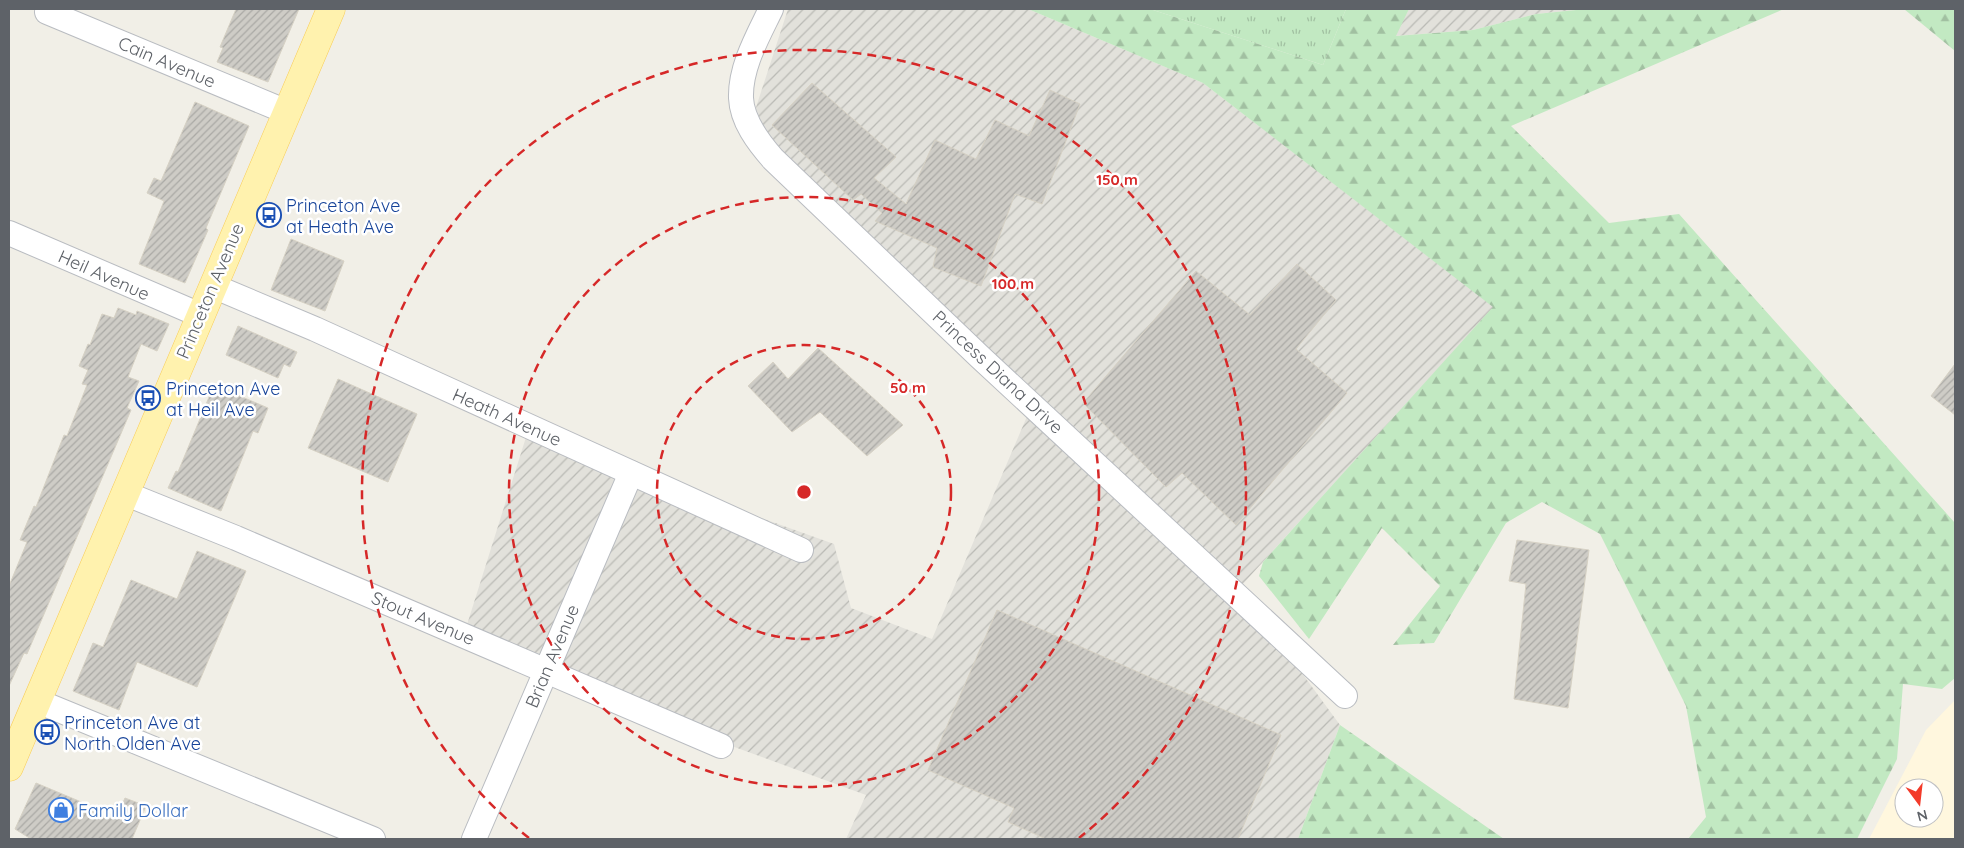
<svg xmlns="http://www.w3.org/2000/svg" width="1964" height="848" viewBox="0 0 1964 848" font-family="Quicksand,sans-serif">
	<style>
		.commercial { fill: #fff7de; fill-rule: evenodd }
		.industrial { fill: url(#industrial-furrows) }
		.grass { fill: url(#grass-tufts) }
		.forest { fill: url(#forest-firs) }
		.building { fill: url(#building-hatch); stroke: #d6d1c4 }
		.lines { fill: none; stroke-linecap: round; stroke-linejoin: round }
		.minor-casing { stroke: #b9bcc1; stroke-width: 26 }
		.major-casing { stroke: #f9cd57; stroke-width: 29 }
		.minor { stroke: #fff; stroke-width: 24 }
		.major { stroke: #fff2ae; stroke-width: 28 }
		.ring { fill: none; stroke: #d62828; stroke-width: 2.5; stroke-dasharray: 9 6 }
		.labels { text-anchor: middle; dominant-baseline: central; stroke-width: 5; stroke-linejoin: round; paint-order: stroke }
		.street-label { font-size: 18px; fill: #5e6268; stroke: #fff }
		.transit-label { font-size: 18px; fill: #164399; stroke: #fff; text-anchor: start }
		.shop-label { font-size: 18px; fill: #366cbe; stroke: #fff; text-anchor: start }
		.centre { fill: #d62828; stroke: #fff; stroke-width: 2.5 }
		.ring-label { font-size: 15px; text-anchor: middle; font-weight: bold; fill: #d62828; stroke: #fff; stroke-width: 5; stroke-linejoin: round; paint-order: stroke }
	</style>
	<defs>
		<pattern id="industrial-furrows" width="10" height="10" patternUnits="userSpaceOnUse" patternTransform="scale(1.25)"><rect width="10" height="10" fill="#e2e1db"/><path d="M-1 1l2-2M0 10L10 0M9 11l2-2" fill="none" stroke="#babab5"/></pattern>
		<pattern id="grass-tufts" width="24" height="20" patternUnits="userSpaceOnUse" patternTransform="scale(1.25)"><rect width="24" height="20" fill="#c2e9c2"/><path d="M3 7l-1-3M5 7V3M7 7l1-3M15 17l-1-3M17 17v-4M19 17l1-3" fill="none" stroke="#a1c0a1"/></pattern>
		<pattern id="forest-firs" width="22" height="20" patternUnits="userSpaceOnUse" patternTransform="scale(1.25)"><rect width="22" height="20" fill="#c2e9c2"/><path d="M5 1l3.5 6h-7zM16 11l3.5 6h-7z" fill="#a1c0a1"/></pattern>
		<pattern id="building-hatch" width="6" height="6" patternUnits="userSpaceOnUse" patternTransform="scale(1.25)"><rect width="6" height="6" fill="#ceccc6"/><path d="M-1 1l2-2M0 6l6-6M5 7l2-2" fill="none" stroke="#aaa9a5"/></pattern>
	</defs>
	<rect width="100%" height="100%" fill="#f1efe7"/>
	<path class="commercial" d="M 1955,700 L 1955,839 L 1869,839 L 1926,730 ZM 1904,788 L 1934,788 L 1934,818 L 1904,818 Z"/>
	<g class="industrial">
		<path d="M 788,9 L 1028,9 L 1203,83 L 1494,307 L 1232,596 L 1271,631 L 1340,725 L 1298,839 L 846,839 L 866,795 L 460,647 L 527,434 L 834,544 L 851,608 L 932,639 L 1028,414 L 747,135 Z"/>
		<path d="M 1409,9 L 1586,9 L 1536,14 L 1473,30 L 1395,36 Z"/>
	</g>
	<path class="grass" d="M 1150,9 L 1346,9 L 1323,65 Z"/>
	<g class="forest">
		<path d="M 1028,9 L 1150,9 L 1323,65 L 1346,9 L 1409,9 L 1396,36 L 1473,30 L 1536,14 L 1586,9 L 1784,9 L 1511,126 L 1609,223 L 1679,214 L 1955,523 L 1955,678 L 1942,689 L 1903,684 L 1897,759 L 1857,839 L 1688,839 L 1706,817 L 1686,706 L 1600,534 L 1542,502 L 1506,523 L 1434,643 L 1393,645 L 1440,586 L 1382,528 L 1309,639 L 1259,576 L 1263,562 L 1493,307 L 1203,83 Z"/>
		<path d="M 1904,9 L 1955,9 L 1955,51 Z"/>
		<path d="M 1340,725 L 1504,839 L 1298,839 Z"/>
	</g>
	<g class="building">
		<path d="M 236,9 L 299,9 L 268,82 L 217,62 L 223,48 L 220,47 Z"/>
		<path d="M 812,83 L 896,157 L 874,178 L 906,204 L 935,140 L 976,159 L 995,120 L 1029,136 L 1050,90 L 1080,104 L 1042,204 L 1015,194 L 981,286 L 933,267 L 937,248 L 875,221 L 882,213 L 861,194 L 853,200 L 772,125 Z"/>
		<path d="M 195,102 L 249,126 L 206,228 L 208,230 L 185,283 L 139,264 L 164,201 L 147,193 L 154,178 L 161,181 Z"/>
		<path d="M 291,239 L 344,261 L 325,311 L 271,290 Z"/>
		<path d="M 1297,264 L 1336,300 L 1296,349 L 1347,393 L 1236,525 L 1182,473 L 1166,487 L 1083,403 L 1196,271 L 1250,315 Z"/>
		<path d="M 118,308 L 136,315 L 137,311 L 169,324 L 157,351 L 141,344 L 128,377 L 139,381 L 127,408 L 131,410 L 27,654 L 24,653 L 9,686 L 9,586 L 27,542 L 20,540 L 34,506 L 36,507 L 64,435 L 67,436 L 87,385 L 82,384 L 88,370 L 79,366 L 88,344 L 90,345 L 102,314 L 114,318 Z"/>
		<path d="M 238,326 L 297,352 L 290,367 L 284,364 L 278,378 L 226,355 Z"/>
		<path d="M 818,348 L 903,425 L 867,456 L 820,412 L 792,432 L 748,386 L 773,362 L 788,379 Z"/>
		<path d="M 1955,364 L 1955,415 L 1931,396 Z"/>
		<path d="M 338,379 L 417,414 L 388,482 L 308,448 Z"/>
		<path d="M 214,385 L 268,408 L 258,433 L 253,431 L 221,511 L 168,488 L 176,471 L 178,472 Z"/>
		<path d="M 1517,540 L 1589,550 L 1568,708 L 1514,699 L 1526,584 L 1509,581 Z"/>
		<path d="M 197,551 L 246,571 L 197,687 L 137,662 L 119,710 L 73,691 L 93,643 L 103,647 L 131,580 L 177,599 Z"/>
		<path d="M 997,610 L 1281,735 L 1238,839 L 1046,839 L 1008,822 L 1014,808 L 928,770 Z"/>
		<path d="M 36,783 L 117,817 L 125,798 L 146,806 L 132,839 L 31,839 L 15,829 Z"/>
	</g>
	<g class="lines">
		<defs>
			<g id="minor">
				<path d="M 771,9 C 758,36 740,67 741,98 C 742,121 758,142 773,159 L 980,357 L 1345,696"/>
				<path d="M 47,12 L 287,112"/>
				<path d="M 9,233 L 200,315"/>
				<path d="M 213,286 L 315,329 L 801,550"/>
				<path d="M 124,493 L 236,538 L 721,746"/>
				<path d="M 37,701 L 373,839"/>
				<path d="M 474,839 L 631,473"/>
			</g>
			<path id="major" d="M 9,767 L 331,9"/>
		</defs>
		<use href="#minor" class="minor-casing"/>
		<use href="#major" class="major-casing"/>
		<use href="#minor" class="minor"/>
		<use href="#major" class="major"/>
	</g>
	<g class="ring">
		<circle cx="804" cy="492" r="147"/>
		<circle cx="804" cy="492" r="295"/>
		<path d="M529 838A442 442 0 1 1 1079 838"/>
	</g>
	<defs>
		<symbol id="bus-ring" viewBox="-11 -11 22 22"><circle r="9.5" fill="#fff" stroke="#1a4fb4" stroke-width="1.5"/><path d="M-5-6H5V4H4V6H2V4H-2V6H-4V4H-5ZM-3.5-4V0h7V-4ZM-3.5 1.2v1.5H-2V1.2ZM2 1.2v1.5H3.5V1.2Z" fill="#1a4fb4"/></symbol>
		<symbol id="shop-ring" viewBox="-11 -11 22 22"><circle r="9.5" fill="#fff" stroke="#3f7fe0" stroke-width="1.5"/><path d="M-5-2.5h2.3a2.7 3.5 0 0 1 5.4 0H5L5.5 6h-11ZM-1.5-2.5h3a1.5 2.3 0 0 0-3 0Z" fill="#3f7fe0"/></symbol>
	</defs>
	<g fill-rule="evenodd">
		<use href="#bus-ring" x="255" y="201" width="28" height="28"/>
		<use href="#bus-ring" x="134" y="384" width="28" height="28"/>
		<use href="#bus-ring" x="33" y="718" width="28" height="28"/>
		<use href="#shop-ring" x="47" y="796" width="28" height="28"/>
	</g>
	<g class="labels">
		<g class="street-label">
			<text transform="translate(167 62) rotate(23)">Cain Avenue</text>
			<text transform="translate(104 275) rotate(24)">Heil Avenue</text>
			<text transform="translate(210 291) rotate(-67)">Princeton Avenue</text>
			<text transform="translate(998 372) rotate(43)">Princess Diana Drive</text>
			<text transform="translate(507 417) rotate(24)">Heath Avenue</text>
			<text transform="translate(423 618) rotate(23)">Stout Avenue</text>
			<text transform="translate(552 656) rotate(-67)">Brian Avenue</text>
		</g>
		<g class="transit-label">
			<text x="286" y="205">Princeton Ave<tspan x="286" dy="21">at Heath Ave</tspan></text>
			<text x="166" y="388">Princeton Ave<tspan x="166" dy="21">at Heil Ave</tspan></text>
			<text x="64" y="722">Princeton Ave at<tspan x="64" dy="21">North Olden Ave</tspan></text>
		</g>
		<g class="shop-label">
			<text x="78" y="810">Family Dollar</text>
		</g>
	</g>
	<circle cx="804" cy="492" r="8" class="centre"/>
	<g class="ring-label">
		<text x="1117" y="185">150 m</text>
		<text x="1013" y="289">100 m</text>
		<text x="908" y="393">50 m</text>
	</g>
	<rect width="1964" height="848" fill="none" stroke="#5e6268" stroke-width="20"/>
	<g transform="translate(1919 803) rotate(165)"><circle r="24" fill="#ffffff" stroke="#bfc0c3"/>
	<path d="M0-4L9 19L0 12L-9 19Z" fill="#f33b2a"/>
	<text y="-8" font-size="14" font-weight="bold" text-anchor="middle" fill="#5e6268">N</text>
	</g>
</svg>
